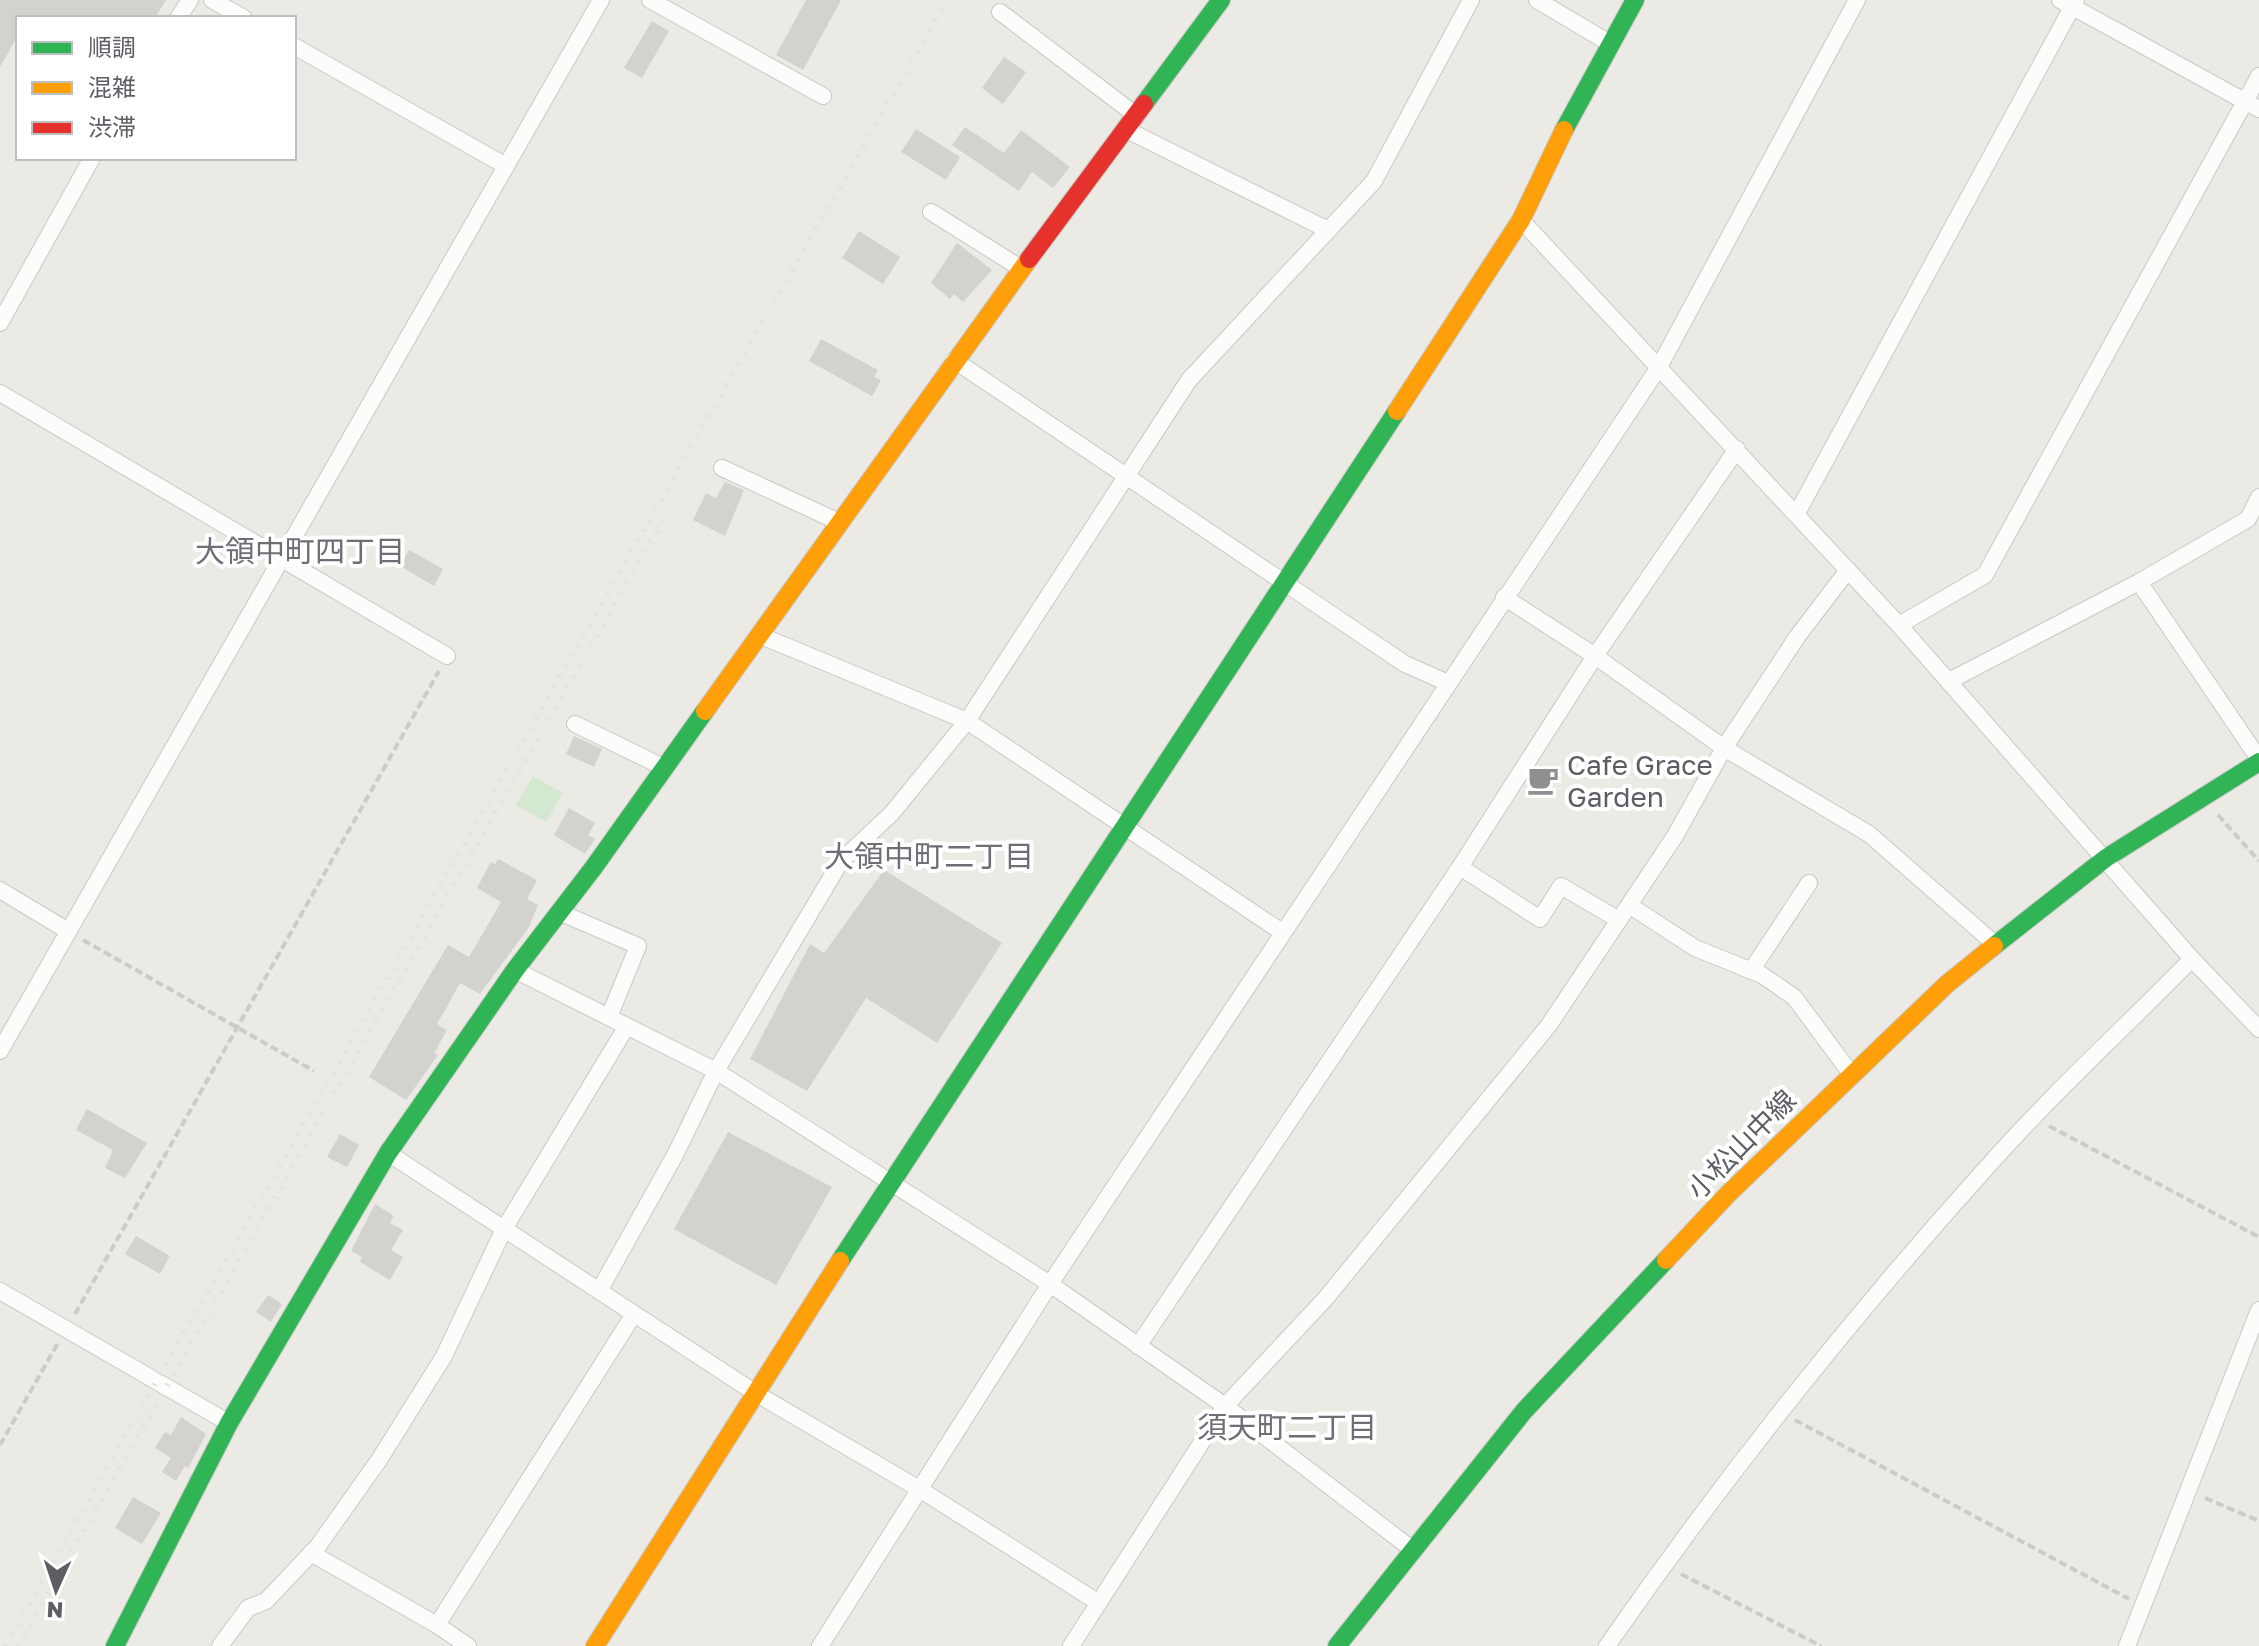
<svg xmlns="http://www.w3.org/2000/svg" width="2259" height="1646" viewBox="0 0 2259 1646" font-family="'Golos Text','Noto Sans JP',sans-serif">
	<style>
		.green { fill: #d3e7d1 }
		.building { fill: #d2d2cf }
		.lines { fill: none; stroke-linecap: round; stroke-linejoin: round }
		.street-casing { stroke: #c8c8c7; stroke-width: 18 }
		.fast-casing { stroke: #c7c7c5; stroke-width: 20 }
		.slow-casing { stroke: #c7c7c5; stroke-width: 20 }
		.jam-casing { stroke: #c7c7c5; stroke-width: 20 }
		.path { stroke: #c8ccca; stroke-width: 4; stroke-dasharray: 8 4; stroke-linecap: butt }
		.street { stroke: #fcfcfb; stroke-width: 16 }
		.fast { stroke: #30b455; stroke-width: 18 }
		.slow { stroke: #ff9f0a; stroke-width: 18 }
		.jam { stroke: #e5322d; stroke-width: 18 }
		.rail { stroke: #e2e2e2; stroke-width: 6; stroke-dasharray: 2 10; stroke-linecap: butt }
		.labels { text-anchor: middle; dominant-baseline: central; stroke-width: 8; stroke-linejoin: round; paint-order: stroke }
		.poi-label { font-size: 28px; fill: #5b5e63; stroke: #fff; text-anchor: start }
		.street-label { font-size: 28px; fill: #5b5e63; stroke: #fff }
		.neighbourhood-label { font-size: 30px; fill: #6c7075; stroke: #fff }
	</style>
	<rect width="100%" height="100%" fill="#ebeae5"/>
	<path class="green" d="M 533,776 L 563,793 L 546,822 L 516,805 Z"/>
	<g class="building">
		<path d="M 0,0 L 166,0 L 155,18 L 18,18 L 18,35 L 0,67 Z"/>
		<path d="M 806,0 L 841,0 L 803,70 L 776,55 Z"/>
		<path d="M 652,21 L 669,31 L 642,78 L 624,68 Z"/>
		<path d="M 1004,57 L 1026,72 L 1003,104 L 982,88 Z"/>
		<path d="M 965,127 L 1004,153 L 1021,130 L 1070,167 L 1053,188 L 1032,172 L 1019,191 L 952,145 Z"/>
		<path d="M 916,129 L 960,157 L 946,180 L 901,152 Z"/>
		<path d="M 859,231 L 900,257 L 883,284 L 842,258 Z"/>
		<path d="M 957,243 L 992,270 L 963,302 L 954,294 L 950,299 L 931,283 Z"/>
		<path d="M 821,339 L 878,370 L 874,377 L 881,380 L 872,396 L 809,361 Z"/>
		<path d="M 725,482 L 744,490 L 725,536 L 693,520 L 706,493 L 716,498 Z"/>
		<path d="M 409,550 L 443,569 L 434,586 L 400,566 Z"/>
		<path d="M 574,736 L 602,749 L 594,767 L 566,754 Z"/>
		<path d="M 569,808 L 595,823 L 588,835 L 595,839 L 585,854 L 554,835 Z"/>
		<path d="M 498,859 L 537,880 L 527,899 L 538,905 L 529,927 L 480,994 L 460,983 L 437,1024 L 447,1030 L 434,1053 L 438,1055 L 406,1100 L 369,1077 L 448,945 L 469,957 L 501,902 L 477,888 L 491,862 L 495,864 Z"/>
		<path d="M 884,870 L 1002,943 L 937,1043 L 866,998 L 807,1091 L 750,1059 L 810,944 L 824,953 Z"/>
		<path d="M 87,1109 L 147,1143 L 125,1178 L 105,1168 L 113,1150 L 76,1130 Z"/>
		<path d="M 728,1132 L 832,1187 L 776,1285 L 674,1229 Z"/>
		<path d="M 340,1134 L 359,1145 L 347,1167 L 327,1157 Z"/>
		<path d="M 375,1204 L 394,1216 L 390,1223 L 403,1230 L 391,1250 L 403,1257 L 390,1280 L 360,1262 L 362,1257 L 351,1251 Z"/>
		<path d="M 136,1236 L 170,1256 L 160,1274 L 125,1254 Z"/>
		<path d="M 268,1295 L 282,1304 L 271,1322 L 256,1312 Z"/>
		<path d="M 181,1417 L 206,1434 L 188,1468 L 185,1466 L 176,1481 L 162,1472 L 171,1458 L 155,1448 L 165,1432 L 171,1435 Z"/>
		<path d="M 133,1497 L 161,1513 L 142,1544 L 115,1528 Z"/>
	</g>
	<g class="lines">
		<defs>
			<g id="street">
				<path d="M 212,0 L 244,18"/>
				<path d="M 650,0 L 823,96"/>
				<path d="M 1537,0 L 1611,44"/>
				<path d="M 2060,0 L 2259,109"/>
				<path d="M 1000,12 L 1137,116"/>
				<path d="M 178,18 L 190,0"/>
				<path d="M 294,46 L 506,166"/>
				<path d="M 1127,130 L 1328,230"/>
				<path d="M 931,212 L 1022,269"/>
				<path d="M 1521,220 L 1899,625 L 2192,959 L 2259,1029"/>
				<path d="M 0,323 L 92,158"/>
				<path d="M 954,360 L 1405,664 L 1448,683"/>
				<path d="M 0,393 L 447,656"/>
				<path d="M 722,468 L 839,522"/>
				<path d="M 1797,513 L 2076,0"/>
				<path d="M 2139,582 L 2259,759"/>
				<path d="M 1504,597 L 1595,656 L 1724,748 L 1869,834 L 1996,945"/>
				<path d="M 1899,625 L 1985,575 L 2259,76"/>
				<path d="M 759,635 L 967,721 L 1282,932"/>
				<path d="M 1949,681 L 2139,582 L 2248,519 L 2259,497"/>
				<path d="M 575,724 L 665,768"/>
				<path d="M 1460,867 L 1540,919 L 1561,886 L 1619,920"/>
				<path d="M 0,890 L 68,931"/>
				<path d="M 1629,905 L 1695,948 L 1762,975 L 1794,997 L 1852,1075"/>
				<path d="M 559,912 L 638,946 L 609,1017"/>
				<path d="M 515,970 L 716,1071 L 1050,1284 L 1225,1406 L 1413,1550"/>
				<path d="M 1751,971 L 1809,883"/>
				<path d="M 0,1051 L 601,0"/>
				<path d="M 388,1153 L 757,1394 L 921,1490 L 1099,1603"/>
				<path d="M 0,1291 L 229,1423"/>
				<path d="M 599,1291 L 675,1155 L 716,1071 L 841,861 L 892,813 L 967,721 L 1189,380 L 1374,181 L 1471,0"/>
				<path d="M 1138,1346 L 1460,867 L 1595,656 L 1737,449"/>
				<path d="M 311,1553 L 437,1625"/>
				<path d="M 220,1646 L 248,1608 L 266,1601 L 318,1546 L 379,1460 L 444,1356 L 504,1229 L 627,1026"/>
				<path d="M 468,1646 L 437,1625 L 634,1314"/>
				<path d="M 820,1646 L 1050,1284 L 1659,367 L 1857,0"/>
				<path d="M 1071,1646 L 1225,1406 L 1326,1298 L 1549,1025 L 1675,836 L 1724,748 L 1797,637 L 1848,570"/>
				<path d="M 1607,1646 C 1723,1479 1851,1318 1988,1166 C 2052,1094 2124,1028 2192,959"/>
				<path d="M 2127,1646 L 2259,1310"/>
			</g>
			<g id="fast">
				<path d="M 1144,104 L 1221,0"/>
				<path d="M 1564,130 L 1635,0"/>
				<path d="M 1994,946 L 2106,858 L 2259,762"/>
				<path d="M 840,1261 L 1397,411"/>
				<path d="M 115,1646 L 229,1423 L 388,1153 L 515,970 L 594,867 L 705,711"/>
				<path d="M 1337,1646 L 1524,1411 L 1666,1260"/>
			</g>
			<g id="slow">
				<path d="M 1397,411 L 1521,220 L 1564,130"/>
				<path d="M 705,711 L 1029,259"/>
				<path d="M 1666,1260 L 1728,1194 L 1947,984 L 1994,946"/>
				<path d="M 595,1646 L 840,1261"/>
			</g>
			<path id="jam" d="M 1029,259 L 1144,104"/>
		</defs>
		<use href="#street" class="street-casing"/>
		<use href="#fast" class="fast-casing"/>
		<use href="#slow" class="slow-casing"/>
		<use href="#jam" class="jam-casing"/>
		<g class="path">
			<path d="M 2218,815 L 2259,861"/>
			<path d="M 83,940 L 314,1071"/>
			<path d="M 2049,1126 L 2259,1237"/>
			<path d="M 75,1314 L 439,671"/>
			<path d="M 1795,1420 L 2129,1599"/>
			<path d="M 0,1445 L 58,1343"/>
			<path d="M 2205,1498 L 2259,1521"/>
			<path d="M 1681,1574 L 1821,1646"/>
		</g>
		<use href="#street" class="street"/>
		<use href="#fast" class="fast"/>
		<use href="#slow" class="slow"/>
		<use href="#jam" class="jam"/>
		<g class="rail">
			<path d="M 5,1646 L 947,0"/>
			<path d="M 18,1646 L 668,511"/>
		</g>
	</g>
	<defs>
		<symbol id="cafe-bare" viewBox="-9 -9 18 18"><path d="M-5.5-4.5H6V0H3Q3 3.5 0 3.5H-2.5Q-5.5 3.5-5.5 0ZM3-3.2v2h1.7v-2ZM-6 4.5H4V6H-6Z" fill="#8d8f90" stroke="#fff" stroke-width="2.5" paint-order="stroke"/></symbol>
	</defs>
	<g fill-rule="evenodd">
		<use href="#cafe-bare" x="1521" y="758" width="44" height="44"/>
	</g>
	<g class="labels">
		<g class="poi-label">
			<text x="1567" y="764">Cafe Grace<tspan x="1567" dy="32">Garden</tspan></text>
		</g>
		<g class="street-label">
			<text transform="translate(1741 1144) rotate(-45)">小松山中線</text>
		</g>
		<g class="neighbourhood-label">
			<text x="300" y="551">大領中町四丁目</text>
			<text x="929" y="856">大領中町二丁目</text>
			<text x="1287" y="1427">須天町二丁目</text>
		</g>
	</g>
	<rect x="16" y="16" width="280" height="144" fill="#ffffff" stroke="#bdbfc1" stroke-width="2"/>
	<rect x="32" y="42" width="40" height="12" fill="#30b455" stroke="#bdbfc1" stroke-width="2"/>
	<text x="88" y="56" font-size="24" fill="#5b5e63">順調</text>
	<rect x="32" y="82" width="40" height="12" fill="#ff9f0a" stroke="#bdbfc1" stroke-width="2"/>
	<text x="88" y="96" font-size="24" fill="#5b5e63">混雑</text>
	<rect x="32" y="122" width="40" height="12" fill="#e5322d" stroke="#bdbfc1" stroke-width="2"/>
	<text x="88" y="136" font-size="24" fill="#5b5e63">渋滞</text>
	<g transform="translate(56 1590) rotate(183)" stroke="#ffffff" stroke-width="6" paint-order="stroke">
	<path d="M0-6L14 30L0 20L-14 30Z" fill="#5b5e63"/>
	<text y="-12" font-size="22" font-weight="bold" text-anchor="middle" fill="#5b5e63">N</text>
	</g>
</svg>
